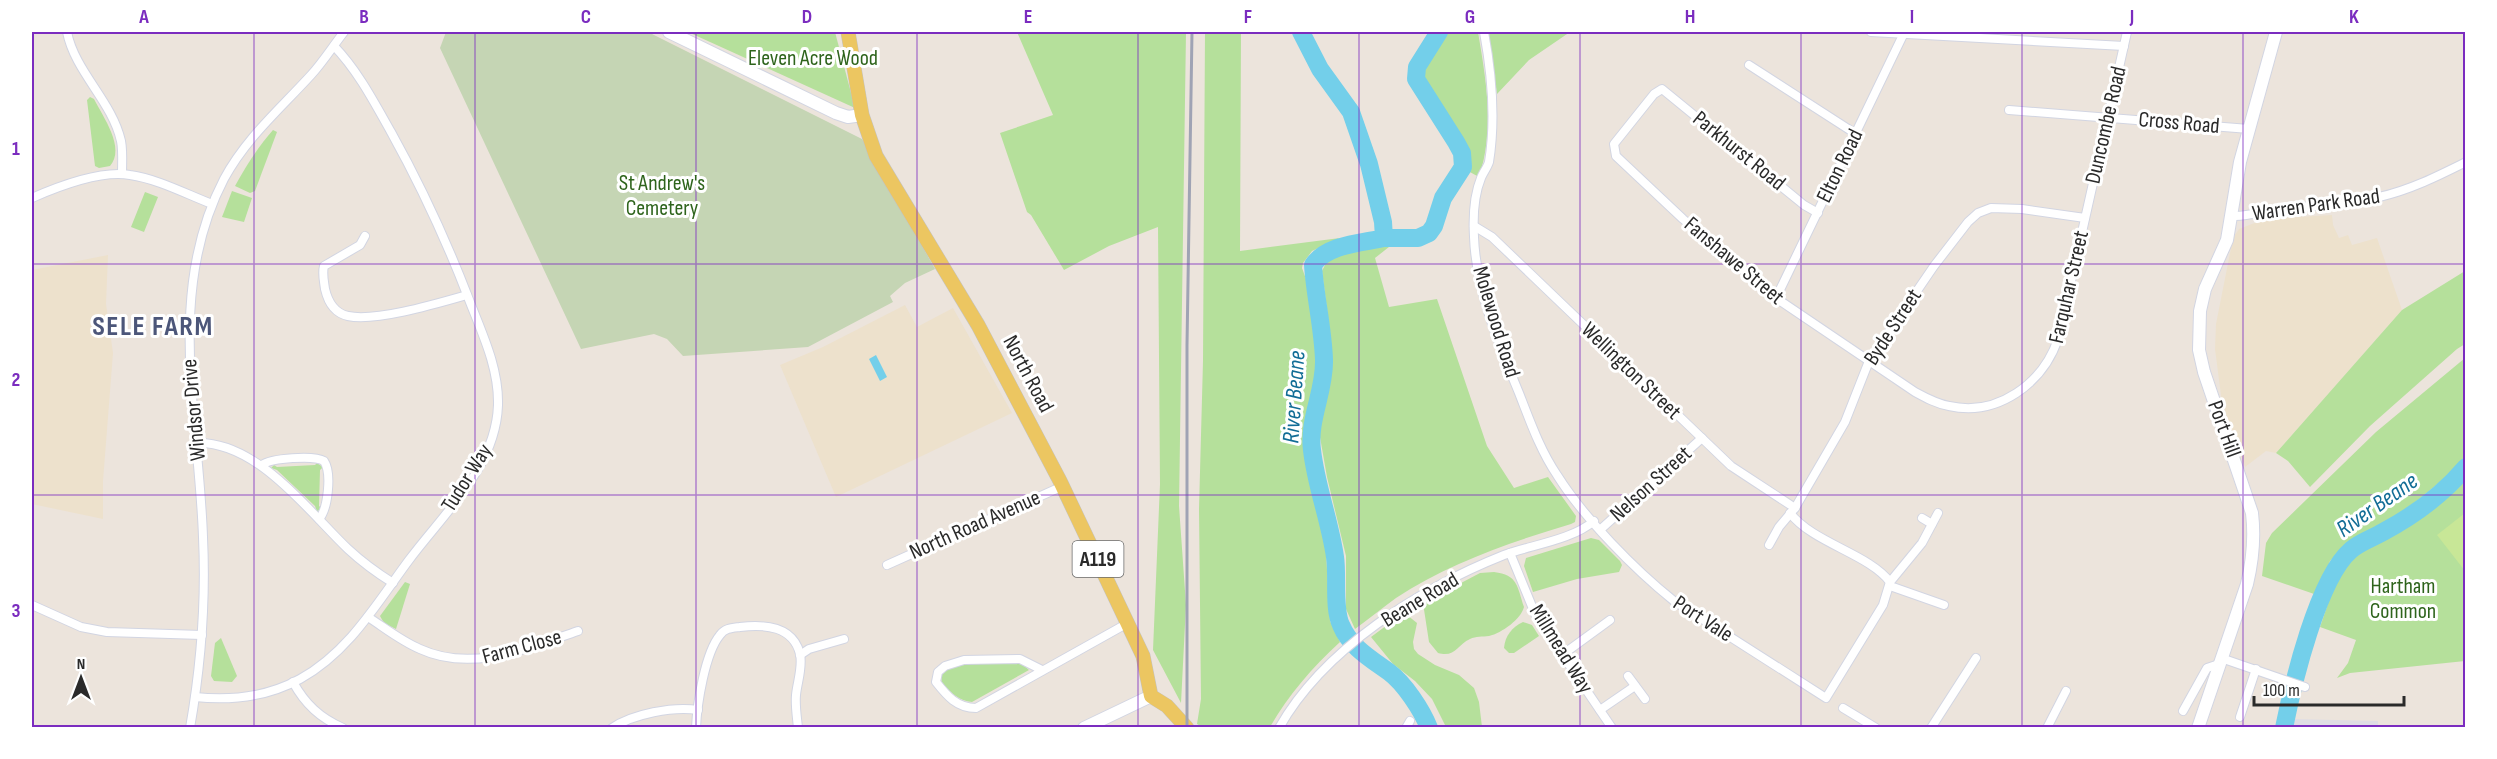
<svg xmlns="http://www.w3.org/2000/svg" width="2497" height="759" viewBox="0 0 2497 759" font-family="'Sofia Sans Condensed',sans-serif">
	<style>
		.industrial { fill: #dfdde4 }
		.education { fill: #ede1cc }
		.green { fill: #b5e09b }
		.cemetery { fill: #c5d5b4 }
		.pitch { fill: #c8e797 }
		.water { fill: #73cfea }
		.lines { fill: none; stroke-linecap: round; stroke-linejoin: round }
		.river { stroke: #73cfea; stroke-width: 18 }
		.street-casing { stroke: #d2d5e2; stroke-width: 10 }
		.secondary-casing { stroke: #d2d5e2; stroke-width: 14 }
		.primary-casing { stroke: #c3c3c3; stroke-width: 15 }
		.street { stroke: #fff; stroke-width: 8 }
		.secondary { stroke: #fff; stroke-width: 12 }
		.primary { stroke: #ecc661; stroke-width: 14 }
		.rail { stroke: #9fa3b4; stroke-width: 3 }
		.grid { fill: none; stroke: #7b2cbf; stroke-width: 1.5; stroke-opacity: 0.55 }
		.labels { text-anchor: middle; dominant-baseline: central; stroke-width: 6; stroke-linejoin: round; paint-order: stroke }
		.shield { fill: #fff; stroke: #6a6a6a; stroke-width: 1.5 }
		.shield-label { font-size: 21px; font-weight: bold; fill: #2a2a2a }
		.park-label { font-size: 22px; fill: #2e641c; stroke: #fff }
		.street-label { font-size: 22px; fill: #2a2a2a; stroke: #fff }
		.water-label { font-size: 24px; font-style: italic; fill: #126d96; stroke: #fff }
		.district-label { font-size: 28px; font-weight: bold; letter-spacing: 1.5px; fill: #4c5679; stroke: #fff }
		.neatline { fill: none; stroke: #7b2cbf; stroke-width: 2 }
		.grid-label { font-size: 20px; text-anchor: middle; font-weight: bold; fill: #7b2cbf }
	</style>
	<rect width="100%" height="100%" fill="#ece4dc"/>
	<path class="industrial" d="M 2292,719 L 2378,721 L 2378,727 L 2291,727 Z"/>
	<g class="education">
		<path d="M 2332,215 L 2333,225 L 2339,238 L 2348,235 L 2352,245 L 2377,238 L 2402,310 L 2276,453 L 2266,451 L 2245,467 L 2222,403 L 2215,349 L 2216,324 L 2233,238 L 2239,229 L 2265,219 Z"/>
		<path d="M 108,255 L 106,304 L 113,353 L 103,481 L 103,519 L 32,504 L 32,270 Z"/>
		<path d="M 905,305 L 917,327 L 953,308 L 1012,413 L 836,497 L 780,365 L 823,347 Z"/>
	</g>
	<g class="green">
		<path d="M 688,32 L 835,32 L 855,108 Z"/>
		<path d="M 1017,32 L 1186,32 L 1179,506 L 1186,605 L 1181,703 L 1153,650 L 1160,484 L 1158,227 L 1109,246 L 1064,270 L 1031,215 L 1027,212 L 1000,133 L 1053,115 Z"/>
		<path d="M 1205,32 L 1241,32 L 1240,251 L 1340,238 L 1312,251 L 1303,263 L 1302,268 L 1310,290 L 1317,334 L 1318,365 L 1306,419 L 1306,452 L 1324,518 L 1330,621 L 1340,642 C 1312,668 1289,694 1270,727 L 1204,728 L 1197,724 L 1201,699 L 1199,509 L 1203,361 Z"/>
		<path d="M 1445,32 L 1478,32 C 1486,80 1495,129 1479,177 L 1468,171 C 1475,134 1419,92 1421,72 C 1422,60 1439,43 1445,32 Z"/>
		<path d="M 1488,32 L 1570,32 L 1529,60 L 1497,94 Z"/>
		<path d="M 90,97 L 94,99 C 103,117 126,148 110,166 L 99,168 L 95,166 L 87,100 Z"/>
		<path d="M 273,130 L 277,132 L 255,191 L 250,193 L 235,186 C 246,166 258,147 273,130 Z"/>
		<path d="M 232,191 L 252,198 L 244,222 L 222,217 Z"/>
		<path d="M 145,192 L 158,197 L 144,232 L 131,227 Z"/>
		<path d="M 1394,243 L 1375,258 L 1389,307 L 1437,299 L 1487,446 L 1514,488 L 1548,477 L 1576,516 L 1575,522 L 1571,524 C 1511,542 1449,563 1396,598 C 1382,608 1369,619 1355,629 L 1346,609 L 1346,556 L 1327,477 L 1317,420 L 1329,374 L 1330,333 L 1322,271 L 1327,261 C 1348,251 1370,245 1394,243 Z"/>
		<path d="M 2465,271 L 2465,344 L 2457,349 L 2370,426 L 2310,487 L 2288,461 L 2276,453 L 2402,310 Z"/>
		<path d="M 2465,358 L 2465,458 L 2451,473 L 2391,522 L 2343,549 L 2330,561 L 2317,595 L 2262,576 L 2266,543 L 2272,533 L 2376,432 Z"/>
		<path d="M 317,463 L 323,467 L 320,470 L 319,506 L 321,508 L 317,512 L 315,506 L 277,470 L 271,468 L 274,465 L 277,467 L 315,465 Z"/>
		<path d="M 2465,480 L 2465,661 L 2350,673 L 2337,678 L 2348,663 L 2356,640 L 2320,627 L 2336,580 L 2355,557 L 2367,547 L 2391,535 Z"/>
		<path d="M 1591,538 L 1599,540 L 1620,561 L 1622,565 L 1619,572 L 1577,579 L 1533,592 L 1524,566 L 1526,558 Z"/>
		<path d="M 1494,572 C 1518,575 1517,586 1524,607 C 1521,619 1502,633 1489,636 C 1482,637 1476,636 1470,639 C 1457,645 1455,658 1438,653 L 1429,642 L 1423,603 L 1480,573 Z"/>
		<path d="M 405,582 L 410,584 L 396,629 L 384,623 L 380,616 Z"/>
		<path d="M 1407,615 L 1417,623 L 1413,642 L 1414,649 L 1418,654 L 1435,665 L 1459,675 L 1474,688 L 1479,702 L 1482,727 L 1446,727 L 1432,699 L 1415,681 L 1393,664 L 1371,637 L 1398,617 Z"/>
		<path d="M 1523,622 L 1532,625 L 1539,636 L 1514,653 L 1509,653 L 1504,648 C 1505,636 1512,627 1523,622 Z"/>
		<path d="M 221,638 L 237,676 L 232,682 L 214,681 L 211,676 L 215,643 Z"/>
		<path d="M 1007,663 L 1022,664 L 1029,670 L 972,702 C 959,701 952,693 942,684 L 941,675 C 957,659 986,663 1007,663 Z"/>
	</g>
	<path class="cemetery" d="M 446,32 L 648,32 L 862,139 L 935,269 L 905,283 L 890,296 L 893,302 L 808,347 L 683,356 L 667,339 L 654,334 L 581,349 L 440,48 Z"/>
	<path class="pitch" d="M 2465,513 L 2465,571 L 2437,535 Z"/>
	<path class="water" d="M 876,355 L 887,377 L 880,381 L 869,359 Z"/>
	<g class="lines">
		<g class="river">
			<path d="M 1301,32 L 1320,69 L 1351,112 L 1369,164 L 1383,222 L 1384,238 C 1362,243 1327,244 1313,265 C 1315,296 1323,328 1324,360 C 1325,391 1308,419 1312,450 C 1316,486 1330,521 1335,557 C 1338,576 1333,608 1341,625 C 1350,647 1371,659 1389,672 C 1404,683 1422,710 1429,728"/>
			<path d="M 1384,238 L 1418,238 L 1429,233 L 1434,226 L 1443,198 L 1463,167 L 1462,153 L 1456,142 L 1416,79 L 1417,67 L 1439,32"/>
			<path d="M 2284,728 C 2293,683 2318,578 2351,550 C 2360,542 2373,538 2383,532 C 2413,516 2444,493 2466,467"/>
		</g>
		<defs>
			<g id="street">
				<path d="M 67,32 C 75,72 112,101 121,141 C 123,151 122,163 122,174"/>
				<path d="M 1484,32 C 1492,75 1496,119 1489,162 C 1487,168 1483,173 1481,178 C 1474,195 1473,219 1474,237 C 1476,291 1499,344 1519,393 C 1530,421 1540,450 1557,475 C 1584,518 1634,569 1674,601 L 1826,698 L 1883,605 L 1890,582 C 1869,554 1813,543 1790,513"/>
				<path d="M 1871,32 L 2124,46"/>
				<path d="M 1749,65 L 1856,134"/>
				<path d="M 2009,110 L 2249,129"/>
				<path d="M 32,198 C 57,187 101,170 130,175 C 158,179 186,194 212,204"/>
				<path d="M 1818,213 L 1804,205 L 1662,89 L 1654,94 L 1614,144 L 1616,156 L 1683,219 L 1776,298 L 1915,392 C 1926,398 1937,404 1949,406 C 1998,417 2043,383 2058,339 L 2127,32"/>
				<path d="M 2232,216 C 2248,217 2262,211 2277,209 C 2312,205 2346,206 2379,197 C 2410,190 2438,176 2466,162"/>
				<path d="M 1474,226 L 1492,237 L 1731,466 L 1795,508"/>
				<path d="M 365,236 L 360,245 L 324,266 C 322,274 324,281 325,289 C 328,302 334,313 348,316 C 376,322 439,303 467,295"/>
				<path d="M 1776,298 L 1904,33"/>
				<path d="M 197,443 C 257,441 309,512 348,549 C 362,562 377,573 393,583"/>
				<path d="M 262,465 C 271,458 314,455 324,461 C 332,473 328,509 319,519"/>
				<path d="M 1922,518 L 1932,524"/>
				<path d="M 1601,529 L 1702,438"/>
				<path d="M 1769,545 L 1779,527 L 1795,508 L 1845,422 L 1869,361 L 1934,266 L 1968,222 L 1978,213 L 1991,208 L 2022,209 L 2085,218"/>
				<path d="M 1510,553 L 1536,616 L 1612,728"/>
				<path d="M 887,565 L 1063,486"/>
				<path d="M 1890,582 L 1922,543 L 1938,513"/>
				<path d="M 1890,586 L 1944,605"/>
				<path d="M 32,605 L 81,627 L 107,632 L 202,635"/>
				<path d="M 368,617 C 385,628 401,641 420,649 C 472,673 528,648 578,631"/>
				<path d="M 800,655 L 809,649 L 844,639"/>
				<path d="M 1562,655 L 1610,620"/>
				<path d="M 2221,658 L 2305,687"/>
				<path d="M 1042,670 L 1020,659 L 964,660 L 945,666 L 938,672 L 936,682 C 947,696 957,708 976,708 L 1128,623"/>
				<path d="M 1628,676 L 1645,699"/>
				<path d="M 293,682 C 305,704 320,718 343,728"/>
				<path d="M 195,697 C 232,701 267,697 300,679 C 349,652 377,603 409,560 C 444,513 496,467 498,405 C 499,367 481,331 468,297 C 446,240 421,186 391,132 C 374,102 358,71 334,46"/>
				<path d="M 1843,708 L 1876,728"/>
				<path d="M 1600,710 L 1635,686"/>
				<path d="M 2183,711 L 2207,668 L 2219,664"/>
				<path d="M 2240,717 L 2256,669"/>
				<path d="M 190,728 C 201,665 206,601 203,537 C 199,417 165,292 224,179 C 246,138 280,109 311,75 C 323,62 333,46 344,32"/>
				<path d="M 612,728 C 633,714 673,706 698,710"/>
				<path d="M 696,728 C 697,704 705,653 720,635 C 725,628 732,628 740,627 C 765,624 793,626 800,654 C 803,667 797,683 796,695 C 795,706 797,717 798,728"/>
				<path d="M 1279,728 C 1324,648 1421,588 1504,555 C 1531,545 1572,540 1594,521"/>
				<path d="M 1406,728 L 1410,721"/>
				<path d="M 1931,728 L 1976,658"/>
				<path d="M 2047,728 L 2066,691"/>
			</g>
			<g id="secondary">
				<path d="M 669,32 L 836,113 L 848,117 L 862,115"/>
				<path d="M 1084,728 L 1151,696"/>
				<path d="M 2198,728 L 2247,584 C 2253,559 2255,538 2252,513 L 2204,372 L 2199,350 L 2200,311 L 2205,289 L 2227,240 L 2240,162 L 2276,32"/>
			</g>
			<path id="primary" d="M 848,32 L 862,115 L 876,156 L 978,325 L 1060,481 L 1143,656 L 1151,696 L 1167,706 L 1187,728"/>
		</defs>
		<use href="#street" class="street-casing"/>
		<use href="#secondary" class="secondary-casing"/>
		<use href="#primary" class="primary-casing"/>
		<use href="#street" class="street"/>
		<use href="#secondary" class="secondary"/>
		<use href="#primary" class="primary"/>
		<path class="rail" d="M 1187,728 L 1187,345 L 1192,32"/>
	</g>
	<path class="grid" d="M 254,32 L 254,728M 475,32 L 475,728M 696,32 L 696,728M 917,32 L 917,728M 1138,32 L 1138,728M 1359,32 L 1359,728M 1580,32 L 1580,728M 1801,32 L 1801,728M 2022,32 L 2022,728M 2243,32 L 2243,728M 32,264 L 2466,264M 32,495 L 2466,495"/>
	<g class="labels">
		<rect class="shield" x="1072.5" y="541" width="51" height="36" rx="4.5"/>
		<g class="shield-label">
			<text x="1098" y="559">A119</text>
		</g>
		<g class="park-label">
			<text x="813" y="58">Eleven Acre Wood</text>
			<text x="662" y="183">St Andrew's<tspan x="662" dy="25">Cemetery</tspan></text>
			<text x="2403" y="586">Hartham<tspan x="2403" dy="25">Common</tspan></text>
		</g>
		<g class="street-label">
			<text transform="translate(2179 123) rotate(5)">Cross Road</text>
			<text transform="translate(2106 125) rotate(-77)">Duncombe Road</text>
			<text transform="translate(1739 151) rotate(39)">Parkhurst Road</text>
			<text transform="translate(1840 166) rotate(-64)">Elton Road</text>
			<text transform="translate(2316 205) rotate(-8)">Warren Park Road</text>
			<text transform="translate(1734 261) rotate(40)">Fanshawe Street</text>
			<text transform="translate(2069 287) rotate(-77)">Farquhar Street</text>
			<text transform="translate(1496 322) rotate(73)">Molewood Road</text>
			<text transform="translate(1893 327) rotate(-57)">Byde Street</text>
			<text transform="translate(1631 371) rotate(44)">Wellington Street</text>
			<text transform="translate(1028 374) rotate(62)">North Road</text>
			<text transform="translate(194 410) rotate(-95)">Windsor Drive</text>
			<text transform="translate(2224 429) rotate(70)">Port Hill</text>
			<text transform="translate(467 478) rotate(-58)">Tudor Way</text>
			<text transform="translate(1651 484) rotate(-42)">Nelson Street</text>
			<text transform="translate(975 525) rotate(-24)">North Road Avenue</text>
			<text transform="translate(1420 600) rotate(-31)">Beane Road</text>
			<text transform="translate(1703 619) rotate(33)">Port Vale</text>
			<text transform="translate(522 647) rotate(-15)">Farm Close</text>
			<text transform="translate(1561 649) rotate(58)">Millmead Way</text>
		</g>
		<g class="water-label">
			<text transform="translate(1294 397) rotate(-86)">River Beane</text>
			<text transform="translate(2377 505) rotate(-35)">River Beane</text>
		</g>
		<g class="district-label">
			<text x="153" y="326">SELE FARM</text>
		</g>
	</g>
	<rect width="2497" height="759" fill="none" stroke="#ffffff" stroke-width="66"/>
	<g transform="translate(81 678)" stroke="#ffffff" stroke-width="4.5" paint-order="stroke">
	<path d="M0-4.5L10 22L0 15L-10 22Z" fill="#2a2a2a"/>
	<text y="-9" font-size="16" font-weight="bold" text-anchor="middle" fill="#2a2a2a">N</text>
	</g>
	<path d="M2254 696v9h150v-9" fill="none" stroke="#2a2a2a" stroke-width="3"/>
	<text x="2263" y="696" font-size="18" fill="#2a2a2a" stroke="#ffffff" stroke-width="4.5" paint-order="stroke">100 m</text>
	<rect x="33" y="33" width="2431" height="693" class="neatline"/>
	<g class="grid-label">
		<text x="144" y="23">A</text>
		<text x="364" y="23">B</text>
		<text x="586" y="23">C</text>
		<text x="807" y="23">D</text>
		<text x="1028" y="23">E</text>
		<text x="1248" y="23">F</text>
		<text x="1470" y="23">G</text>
		<text x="1690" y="23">H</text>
		<text x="1912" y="23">I</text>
		<text x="2132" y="23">J</text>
		<text x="2354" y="23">K</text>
		<text x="16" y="155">1</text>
		<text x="16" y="386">2</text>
		<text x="16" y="617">3</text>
	</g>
</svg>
